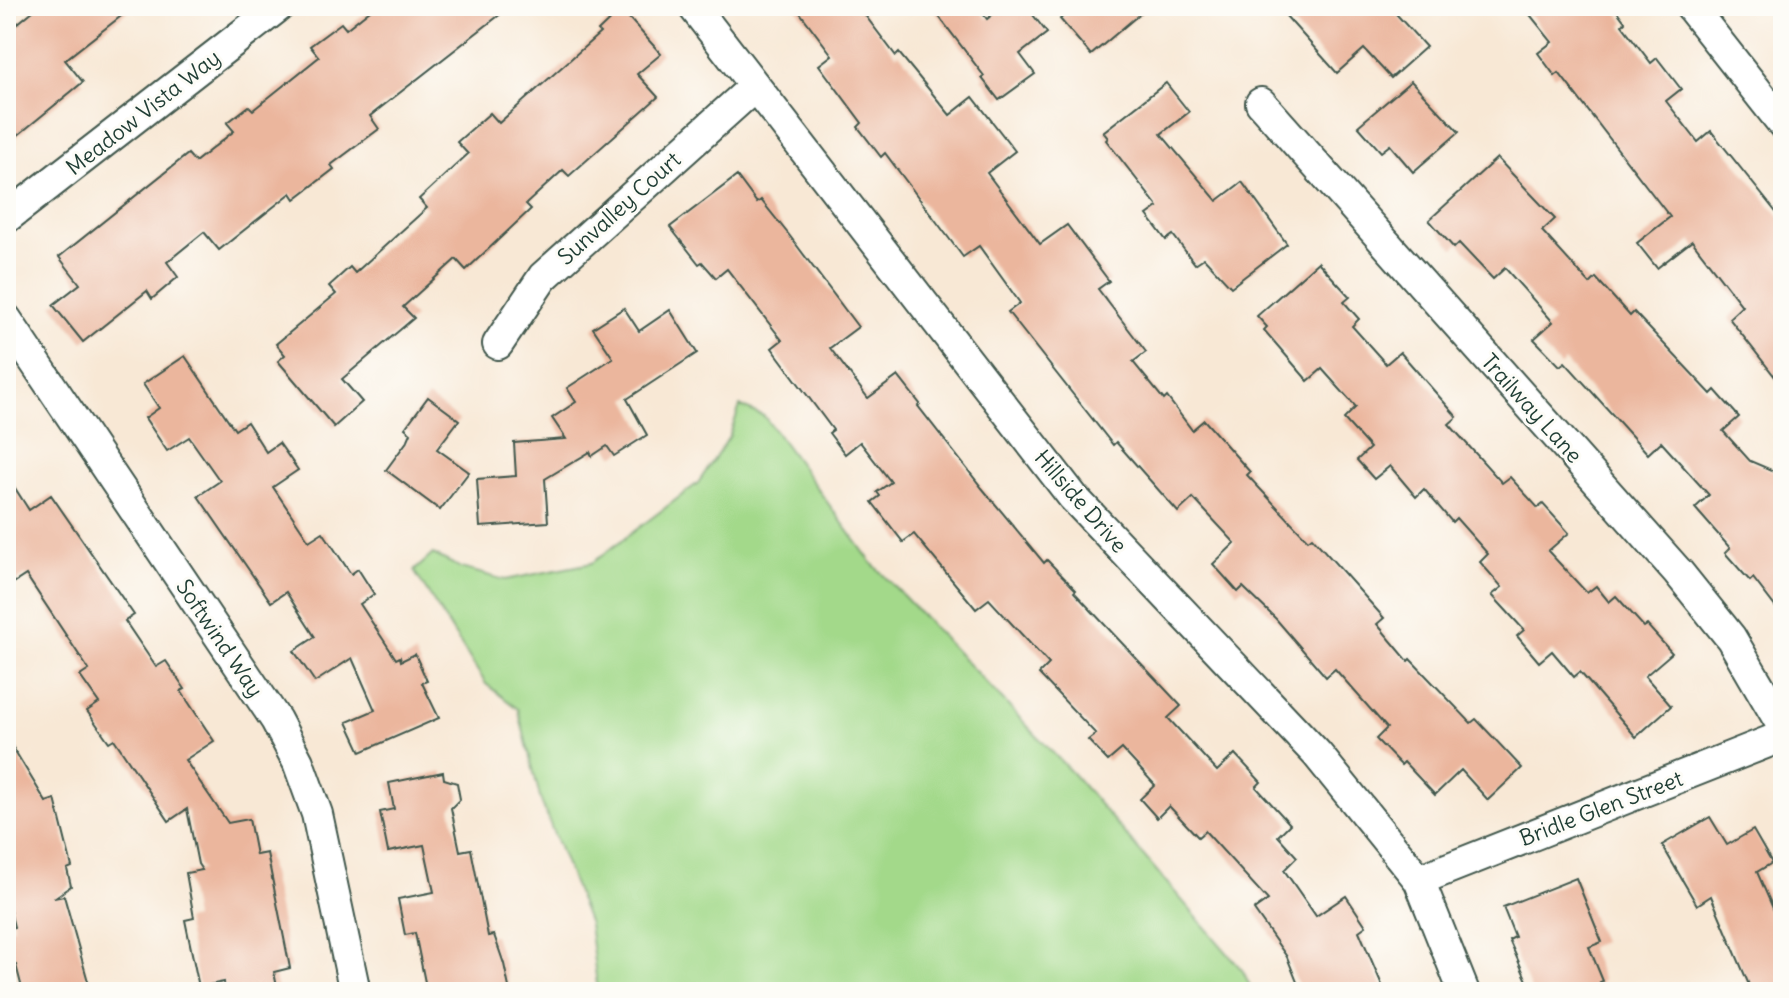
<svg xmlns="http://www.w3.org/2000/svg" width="1789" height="998" viewBox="0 0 1789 998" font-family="Delius,sans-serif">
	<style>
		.green { fill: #a3d98a; stroke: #618b5f; stroke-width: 2 }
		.building { fill: #ebb69d }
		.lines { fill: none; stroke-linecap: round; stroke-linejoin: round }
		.minor-casing { stroke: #40574c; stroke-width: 34 }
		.minor { stroke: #fff; stroke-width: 30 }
		.labels { text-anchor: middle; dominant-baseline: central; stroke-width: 6; stroke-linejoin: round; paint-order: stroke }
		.street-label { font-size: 22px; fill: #1f3d34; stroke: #fdfcf7 }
	</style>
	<rect width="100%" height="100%" fill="#fdfcf7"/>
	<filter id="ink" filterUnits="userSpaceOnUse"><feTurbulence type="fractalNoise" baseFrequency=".0125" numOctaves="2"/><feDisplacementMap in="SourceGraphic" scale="16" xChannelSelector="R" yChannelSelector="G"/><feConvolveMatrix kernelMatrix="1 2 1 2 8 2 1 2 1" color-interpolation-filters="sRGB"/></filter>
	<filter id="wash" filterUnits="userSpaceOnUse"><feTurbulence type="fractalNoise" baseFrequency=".006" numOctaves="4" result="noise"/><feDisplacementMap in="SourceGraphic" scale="32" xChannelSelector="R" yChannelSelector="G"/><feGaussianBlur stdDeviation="1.8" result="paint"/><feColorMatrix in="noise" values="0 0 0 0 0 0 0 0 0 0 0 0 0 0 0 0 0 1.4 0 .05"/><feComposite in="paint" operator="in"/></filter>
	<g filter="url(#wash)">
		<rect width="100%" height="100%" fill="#f8e8d5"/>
		<path class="green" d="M 740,406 L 764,416 L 872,563 L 1074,775 L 1243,971 L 1253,992 L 598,992 L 589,924 L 541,801 L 518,709 L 486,684 L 414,571 L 433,554 L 461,568 L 505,580 L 592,563 L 698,483 L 729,437 Z"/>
		<g id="blocks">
			<g class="building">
				<path d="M 39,6 L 134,6 L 65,60 L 83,82 L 6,145 L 6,33 Z"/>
				<path d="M 375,6 L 511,6 L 370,116 L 379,129 L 331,165 L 334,169 L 295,199 L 291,193 L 219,250 L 204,232 L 167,262 L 178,277 L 152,299 L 147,291 L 83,342 L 53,305 L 80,284 L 59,257 L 188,154 L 195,162 L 234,131 L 227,123 L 249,106 L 253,110 L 319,57 L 310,46 L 341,23 L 346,29 Z"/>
				<path d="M 795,6 L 858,6 L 896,56 L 899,53 L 950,115 L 973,97 L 1015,151 L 987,173 L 1040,244 L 1067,225 L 1109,281 L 1098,289 L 1146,352 L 1133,362 L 1164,400 L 1167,397 L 1192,430 L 1204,420 L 1250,472 L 1247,475 L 1308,540 L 1312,537 L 1384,618 L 1377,624 L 1408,661 L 1410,659 L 1471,723 L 1476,719 L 1522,768 L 1488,800 L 1461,770 L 1435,795 L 1404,762 L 1401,765 L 1376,739 L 1387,728 L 1335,669 L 1326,677 L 1276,619 L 1243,587 L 1238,592 L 1213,564 L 1235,543 L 1193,498 L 1178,512 L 1116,442 L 1113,445 L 1008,312 L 1020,303 L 979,246 L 963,257 L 885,153 L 881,157 L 858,127 L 862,123 L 819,65 L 832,55 Z"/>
				<path d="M 931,6 L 977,6 L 987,19 L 1003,6 L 1026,6 L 1047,33 L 1020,54 L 1035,74 L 999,100 L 982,78 L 984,76 Z"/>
				<path d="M 1075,6 L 1149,6 L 1091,55 L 1060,19 Z"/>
				<path d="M 1277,6 L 1389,6 L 1426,47 L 1391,78 L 1364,49 L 1337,73 Z"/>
				<path d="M 1523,6 L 1613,6 L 1625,22 L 1622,25 L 1651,63 L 1657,58 L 1681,89 L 1666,101 L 1698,142 L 1711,131 L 1783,221 L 1783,387 L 1729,318 L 1742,306 L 1692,241 L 1657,268 L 1637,243 L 1670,217 L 1559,73 L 1555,76 L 1538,53 L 1552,42 Z"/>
				<path d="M 621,9 L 661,54 L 637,74 L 658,97 L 569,176 L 563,170 L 526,204 L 531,209 L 466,270 L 456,259 L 403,307 L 414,318 L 342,379 L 362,402 L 334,427 L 278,361 L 285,355 L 276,344 L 336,294 L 329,286 L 350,267 L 355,273 L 427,208 L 419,199 L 468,154 L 457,142 L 490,113 L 499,123 L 600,33 L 598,31 Z"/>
				<path d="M 1411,81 L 1459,132 L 1413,172 L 1390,145 L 1381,152 L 1358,126 Z"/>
				<path d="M 1166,83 L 1189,112 L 1161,134 L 1217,201 L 1242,182 L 1287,244 L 1231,287 L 1204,258 L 1195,264 L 1173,235 L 1166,240 L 1147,215 L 1158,207 L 1106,140 L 1108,138 L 1103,132 Z"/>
				<path d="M 1497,158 L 1555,219 L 1542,231 L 1590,284 L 1596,278 L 1630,316 L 1634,312 L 1711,394 L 1715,390 L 1739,417 L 1723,431 L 1750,461 L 1783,475 L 1783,617 L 1753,578 L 1750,581 L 1725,553 L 1730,548 L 1695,508 L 1709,495 L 1661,442 L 1648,454 L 1565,362 L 1560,366 L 1534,339 L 1553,322 L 1505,268 L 1493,279 L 1459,243 L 1454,248 L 1429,220 Z"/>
				<path d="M 737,176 L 757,203 L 761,200 L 789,235 L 858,327 L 830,348 L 868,398 L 898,376 L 920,404 L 918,406 L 982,488 L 1044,563 L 1047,560 L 1076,590 L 1074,592 L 1181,706 L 1168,718 L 1217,771 L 1235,754 L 1261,782 L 1256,787 L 1290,824 L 1278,836 L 1297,857 L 1284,870 L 1316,916 L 1346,896 L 1366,926 L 1359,931 L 1385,992 L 1301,992 L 1287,957 L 1254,910 L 1268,900 L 1205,831 L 1198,837 L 1169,806 L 1157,818 L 1140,799 L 1155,785 L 1122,749 L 1108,761 L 1088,740 L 1096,734 L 1039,674 L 1049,664 L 989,599 L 976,609 L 914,534 L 903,542 L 872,502 L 880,496 L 877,492 L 891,482 L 860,442 L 845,454 L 829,433 L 833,430 L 772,348 L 782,340 L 727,269 L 716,278 L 702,262 L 699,264 L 670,227 Z"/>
				<path d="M 1318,262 L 1350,297 L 1344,302 L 1359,319 L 1352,326 L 1386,364 L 1400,352 L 1457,417 L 1449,424 L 1502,483 L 1510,477 L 1538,508 L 1543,504 L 1569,533 L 1548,551 L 1587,593 L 1596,586 L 1609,602 L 1616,596 L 1644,627 L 1647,625 L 1672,653 L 1645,676 L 1671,706 L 1636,737 L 1580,672 L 1574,677 L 1552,651 L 1539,662 L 1517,636 L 1524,630 L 1492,595 L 1502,587 L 1480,562 L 1488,554 L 1456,518 L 1452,522 L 1424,489 L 1416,497 L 1390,466 L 1374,479 L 1357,460 L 1370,448 L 1344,419 L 1356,407 L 1322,369 L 1308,381 L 1264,330 L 1267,327 L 1257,316 Z"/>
				<path d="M 624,308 L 639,331 L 670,310 L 697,353 L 627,399 L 647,435 L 614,456 L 607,446 L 592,456 L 590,452 L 545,479 L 548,522 L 480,527 L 477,479 L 516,476 L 514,443 L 566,439 L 552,418 L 576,402 L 567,388 L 613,358 L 593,328 Z"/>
				<path d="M 185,356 L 235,430 L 247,422 L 266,452 L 279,443 L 298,470 L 273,487 L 309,541 L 323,532 L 351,574 L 358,569 L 374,594 L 360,604 L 396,659 L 400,657 L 401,661 L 415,654 L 427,681 L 422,683 L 439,718 L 361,752 L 347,722 L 375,710 L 352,658 L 315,682 L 294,651 L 315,637 L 286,592 L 271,602 L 198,496 L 220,481 L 189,437 L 167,451 L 145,418 L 159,408 L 143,384 Z"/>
				<path d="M 428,397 L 459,420 L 437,449 L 469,472 L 440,510 L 386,470 L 408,440 L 411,433 L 405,428 Z"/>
				<path d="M 6,474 L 29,510 L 51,495 L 134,615 L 125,621 L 156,667 L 166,661 L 185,689 L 181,691 L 214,741 L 185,760 L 228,823 L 249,819 L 256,855 L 267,853 L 290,968 L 274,972 L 278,992 L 225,992 L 224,982 L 199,987 L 185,920 L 194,918 L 186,873 L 202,870 L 198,864 L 187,809 L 169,821 L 114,739 L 109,742 L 87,711 L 99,703 L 80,676 L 89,670 L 26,575 L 6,588 Z"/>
				<path d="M 6,736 L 46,802 L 55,799 L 72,867 L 67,869 L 71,886 L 54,898 L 64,896 L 91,992 L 23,992 L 16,965 L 6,968 L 6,929 L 14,927 L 6,895 Z"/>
				<path d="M 443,772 L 444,779 L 457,783 L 460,799 L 451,808 L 460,851 L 471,849 L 488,936 L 494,935 L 504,964 L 510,992 L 427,992 L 415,933 L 405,935 L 398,899 L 434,892 L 424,845 L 388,852 L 380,812 L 394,809 L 389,783 Z"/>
				<path d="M 1710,817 L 1727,845 L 1753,830 L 1772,863 L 1757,872 L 1775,913 L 1783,910 L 1783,992 L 1752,992 L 1711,896 L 1697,905 L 1662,845 Z"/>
				<path d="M 1576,878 L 1602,942 L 1589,947 L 1603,981 L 1600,982 L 1604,992 L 1532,992 L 1509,940 L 1515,937 L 1503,907 Z"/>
			</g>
		</g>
	</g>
	<g filter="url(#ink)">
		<use href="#blocks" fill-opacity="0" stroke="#40574c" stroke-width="2"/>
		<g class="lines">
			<defs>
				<g id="minor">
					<path d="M 693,6 L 1073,497 L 1317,754 L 1419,880 L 1464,992"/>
					<path d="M 1690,6 L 1783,124"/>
					<path d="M 1261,103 L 1678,572 L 1731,638 L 1783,727"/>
					<path d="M 6,218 L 279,6"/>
					<path d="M 6,319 L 276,720 L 298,762 L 317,814 L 355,992"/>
					<path d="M 498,344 L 543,277 L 754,87"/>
					<path d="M 1419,880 L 1783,736"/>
				</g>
			</defs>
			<use href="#minor" class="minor-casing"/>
			<use href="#minor" class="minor"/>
		</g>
	</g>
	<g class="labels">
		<g class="street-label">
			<text transform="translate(143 112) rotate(-38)">Meadow Vista Way</text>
			<text transform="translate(619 208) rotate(-42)">Sunvalley Court</text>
			<text transform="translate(1532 408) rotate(48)">Trailway Lane</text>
			<text transform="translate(1081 501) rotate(49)">Hillside Drive</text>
			<text transform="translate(220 638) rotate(56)">Softwind Way</text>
			<text transform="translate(1601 808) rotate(-21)">Bridle Glen Street</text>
		</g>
	</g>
	<rect width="1789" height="998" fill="none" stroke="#fdfcf7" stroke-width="32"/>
</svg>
